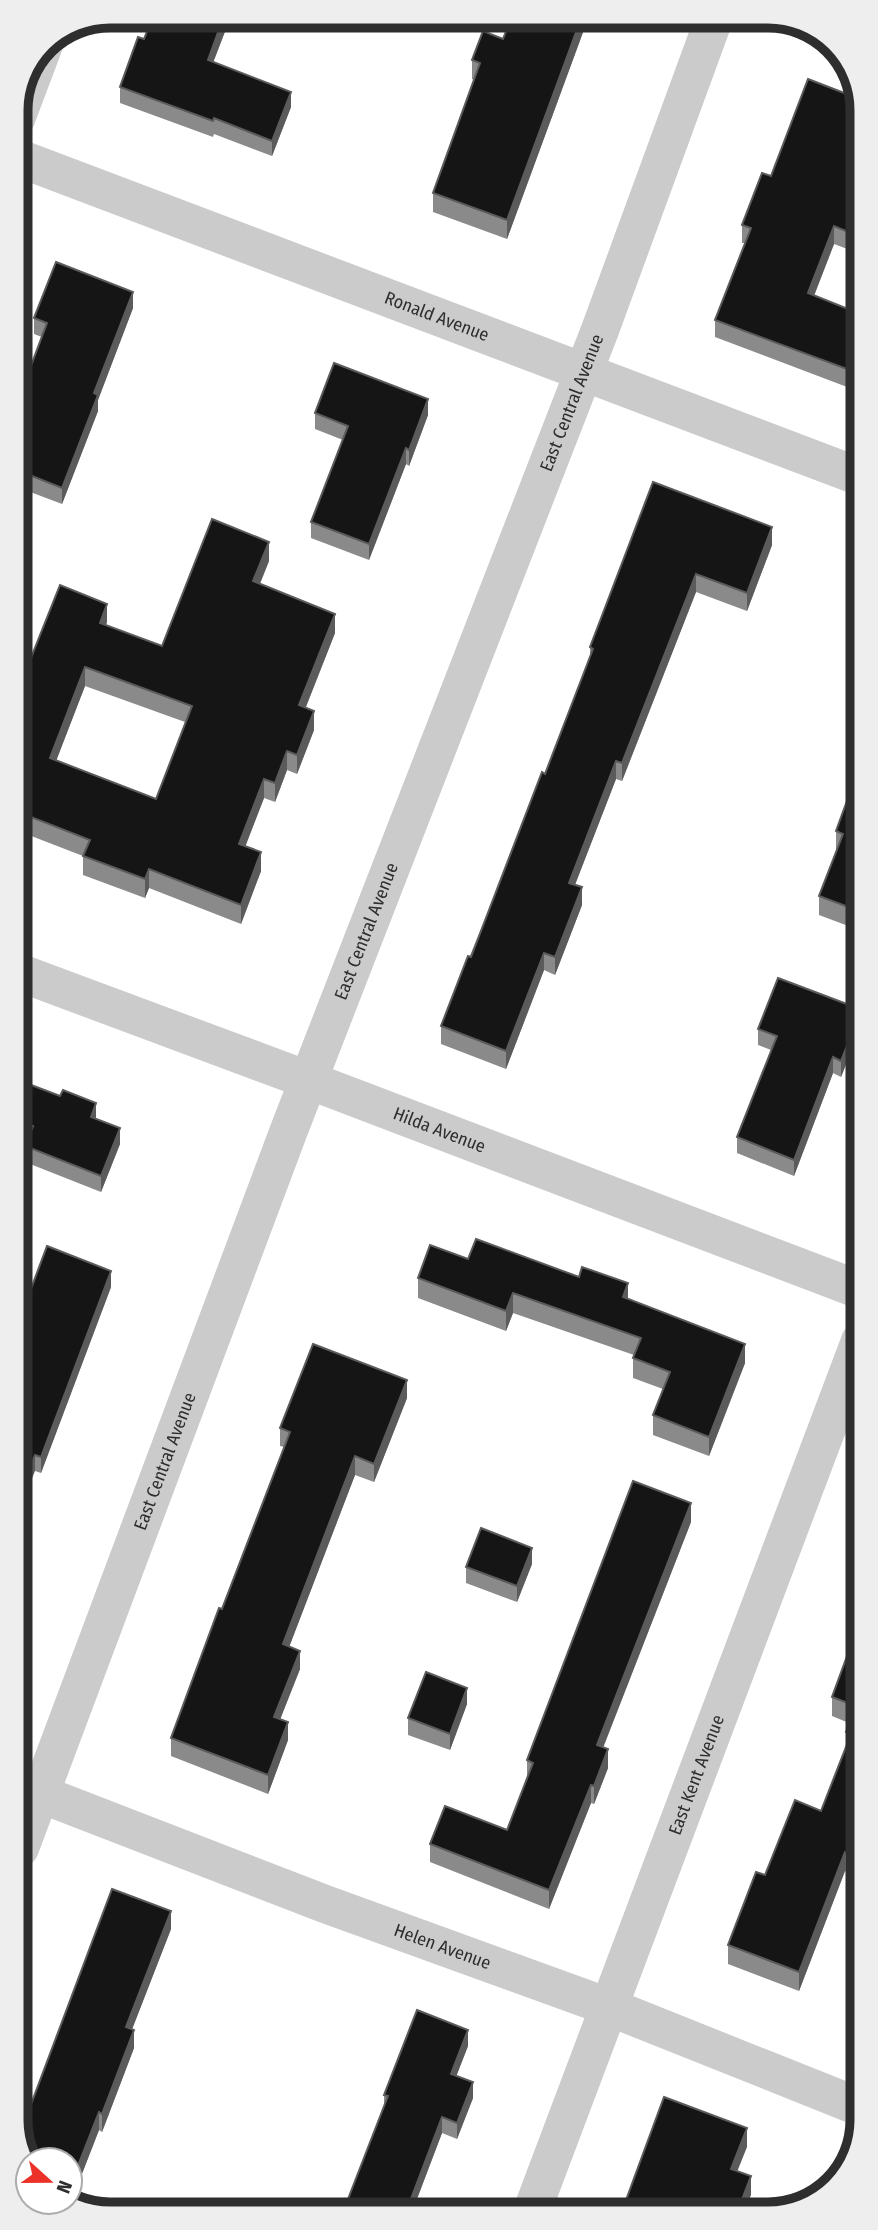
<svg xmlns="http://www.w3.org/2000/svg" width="878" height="2230" viewBox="0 0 878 2230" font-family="'Fira Sans Condensed',sans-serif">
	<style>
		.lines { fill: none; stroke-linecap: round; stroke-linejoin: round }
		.street { stroke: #cbcbcb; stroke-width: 38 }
		.wall { fill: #8a8a8a; fill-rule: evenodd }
		.shaded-wall { fill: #5b5b5b }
		.building { fill: #151515; stroke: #5b5b5b; stroke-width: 2; fill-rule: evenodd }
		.labels { text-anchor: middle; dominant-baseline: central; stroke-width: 7; stroke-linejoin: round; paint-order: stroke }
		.street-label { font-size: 18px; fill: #2e2e2e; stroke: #fff }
		.rim { fill: none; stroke: #2e2e2e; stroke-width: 9 }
	</style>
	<rect width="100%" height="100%" fill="#fff"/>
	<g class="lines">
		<g class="street">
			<path d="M 16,119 L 45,42"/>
			<path id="s1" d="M 16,157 L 858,476"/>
			<path id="s2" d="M 18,972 L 308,1080 L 860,1290"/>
			<path id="s3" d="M 20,1786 L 325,1904 L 609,2007 L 862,2108"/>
			<path id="s4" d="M 20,1848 L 289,1130 L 600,330 L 715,16"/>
			<path id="s5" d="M 532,2211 L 860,1341"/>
		</g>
	</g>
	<g class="wall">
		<path d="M 153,16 L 231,16 L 213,62 L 291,107 L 272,156 L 214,134 L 213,137 L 120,103 L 120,87 L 144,39 Z"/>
		<path d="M 512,16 L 589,16 L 507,239 L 433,212 L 433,193 L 474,80 L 472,79 L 472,60 L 503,39 Z"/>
		<path d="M 857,98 L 858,253 L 834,244 L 814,296 L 858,313 L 855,390 L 715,337 L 715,320 L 745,243 L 742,243 L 742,225 L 771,176 Z"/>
		<path d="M 133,308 L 98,400 L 98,411 L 62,504 L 17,487 L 17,403 L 42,337 L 34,334 L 34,318 Z"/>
		<path d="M 315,413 L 428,415 L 409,466 L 406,464 L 369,560 L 311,538 L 311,522 L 343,440 L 315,429 Z"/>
		<path d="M 653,482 L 772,545 L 747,611 L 696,592 L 622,781 L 616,779 L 575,885 L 582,905 L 555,975 L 544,970 L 506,1069 L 441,1044 L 441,1026 L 545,774 L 590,659 L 590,647 Z"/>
		<path d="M 269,561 L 260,584 L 335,633 L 306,707 L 314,730 L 297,774 L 287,770 L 275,802 L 264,798 L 245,846 L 261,871 L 241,924 L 149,888 L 145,898 L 83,875 L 83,856 L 21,832 L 17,693 L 107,622 L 106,625 L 162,646 ZM 85,686 L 185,722 L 156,799 L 56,760 Z"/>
		<path d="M 859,768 L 859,930 L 819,915 L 819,896 L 837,850 L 836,850 L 836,831 Z"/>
		<path d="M 860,1009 L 860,1029 L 841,1077 L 833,1073 L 794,1176 L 737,1153 L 737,1137 L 771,1050 L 758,1045 L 758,1029 Z"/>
		<path d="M 18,1080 L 96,1119 L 120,1144 L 101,1192 L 25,1162 L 25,1146 L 27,1140 L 18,1137 Z"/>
		<path d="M 468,1259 L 628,1299 L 745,1363 L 709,1456 L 653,1435 L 653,1415 L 663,1389 L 633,1378 L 633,1358 L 634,1355 L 513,1313 L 506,1331 L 418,1298 L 418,1278 Z"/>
		<path d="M 111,1287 L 41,1473 L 35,1471 L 20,1346 L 19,1346 L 19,1321 Z"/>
		<path d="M 407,1398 L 374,1482 L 355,1475 L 289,1647 L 300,1669 L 280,1719 L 288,1740 L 268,1794 L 171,1756 L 171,1738 L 284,1447 L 280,1446 L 280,1428 Z"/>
		<path d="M 691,1522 L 603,1748 L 608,1768 L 594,1804 L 591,1803 L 549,1909 L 430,1862 L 430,1844 L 507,1830 L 527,1777 L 527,1760 Z"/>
		<path d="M 532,1564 L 517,1602 L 466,1583 L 466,1567 Z"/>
		<path d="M 861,1618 L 862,1877 L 845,1871 L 799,1991 L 728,1964 L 728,1945 L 765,1875 L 821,1811 L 846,1747 L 846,1732 L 849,1723 L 832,1716 L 832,1697 Z"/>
		<path d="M 467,1704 L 450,1750 L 408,1735 L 408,1718 Z"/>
		<path d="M 171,1929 L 132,2029 L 134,2048 L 102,2132 L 99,2130 L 71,2202 L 21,2131 Z"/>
		<path d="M 468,2046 L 456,2076 L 473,2098 L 457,2139 L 442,2133 L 412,2212 L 343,2212 L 384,2106 L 384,2095 Z"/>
	</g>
	<g class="shaded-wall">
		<path d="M 224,16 L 231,16 L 208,76 L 208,60 Z"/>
		<path d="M 582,16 L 589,16 L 507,239 L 507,220 Z"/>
		<path d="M 291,92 L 291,107 L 272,156 L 272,141 Z"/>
		<path d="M 834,226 L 834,244 L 808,311 L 808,293 Z"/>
		<path d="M 133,292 L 133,308 L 98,400 L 98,411 L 62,504 L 62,488 L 94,393 Z"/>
		<path d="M 858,366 L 858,383 L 855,390 L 855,372 Z"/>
		<path d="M 428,399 L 428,415 L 409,466 L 409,450 Z"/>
		<path d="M 406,448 L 406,464 L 369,560 L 369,544 Z"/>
		<path d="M 772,527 L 772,545 L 747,611 L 747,593 Z"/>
		<path d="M 269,542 L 269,561 L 253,600 L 253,581 Z"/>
		<path d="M 696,574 L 696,592 L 622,781 L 622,763 Z"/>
		<path d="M 107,604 L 107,622 L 100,642 L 100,623 Z"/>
		<path d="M 335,614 L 335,633 L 299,724 L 299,705 Z"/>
		<path d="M 85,667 L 85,686 L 50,777 L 50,758 Z"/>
		<path d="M 314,711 L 314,730 L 297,774 L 297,755 Z"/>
		<path d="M 287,751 L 287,770 L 275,802 L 275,783 Z"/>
		<path d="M 616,761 L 616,779 L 569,900 L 569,883 Z"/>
		<path d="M 264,779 L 264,798 L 239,863 L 239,844 Z"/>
		<path d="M 21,813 L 21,832 L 18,839 L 18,821 Z"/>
		<path d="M 261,852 L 261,871 L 241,924 L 241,905 Z"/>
		<path d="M 149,869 L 149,888 L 145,898 L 145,879 Z"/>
		<path d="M 582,887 L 582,905 L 555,975 L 555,957 Z"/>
		<path d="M 544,953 L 544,970 L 506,1069 L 506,1051 Z"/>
		<path d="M 860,1013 L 860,1029 L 841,1077 L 841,1061 Z"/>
		<path d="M 833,1057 L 833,1073 L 794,1176 L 794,1160 Z"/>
		<path d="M 96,1103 L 96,1119 L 91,1117 Z"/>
		<path d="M 120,1128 L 120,1144 L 101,1192 L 101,1176 Z"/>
		<path d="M 111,1271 L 111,1287 L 41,1473 L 41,1457 Z"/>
		<path d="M 628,1283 L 628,1303 L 623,1297 Z"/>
		<path d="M 513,1293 L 513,1313 L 506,1331 L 506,1311 Z"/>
		<path d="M 745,1344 L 745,1363 L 709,1456 L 709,1437 Z"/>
		<path d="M 407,1380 L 407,1398 L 374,1482 L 374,1464 Z"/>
		<path d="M 35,1455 L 35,1471 L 19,1511 L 19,1495 Z"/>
		<path d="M 355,1456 L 355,1475 L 283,1663 L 283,1644 Z"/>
		<path d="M 691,1503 L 691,1522 L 597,1763 L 597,1745 Z"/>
		<path d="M 532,1548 L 532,1564 L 517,1602 L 517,1586 Z"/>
		<path d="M 300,1651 L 300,1669 L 274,1735 L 274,1717 Z"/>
		<path d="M 467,1688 L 467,1704 L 450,1750 L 450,1734 Z"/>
		<path d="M 288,1722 L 288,1740 L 268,1794 L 268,1775 Z"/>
		<path d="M 608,1749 L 608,1768 L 594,1804 L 594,1786 Z"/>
		<path d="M 591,1785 L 591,1803 L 549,1909 L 549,1890 Z"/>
		<path d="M 845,1852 L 845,1871 L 799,1991 L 799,1972 Z"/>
		<path d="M 171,1911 L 171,1929 L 126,2045 L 126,2027 Z"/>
		<path d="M 134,2030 L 134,2048 L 102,2132 L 102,2114 Z"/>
		<path d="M 468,2030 L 468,2046 L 451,2090 L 451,2074 Z"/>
		<path d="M 473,2082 L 473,2098 L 457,2139 L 457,2123 Z"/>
		<path d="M 99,2112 L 99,2130 L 71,2202 L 70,2201 L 70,2186 Z"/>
		<path d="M 442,2117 L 442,2133 L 412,2212 L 406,2212 Z"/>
		<path d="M 747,2128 L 747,2147 L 731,2187 L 731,2169 Z"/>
		<path d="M 751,2176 L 751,2195 L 745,2210 L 738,2210 Z"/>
	</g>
	<g class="building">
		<path d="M 153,16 L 224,16 L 208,60 L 291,92 L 272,141 L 214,118 L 213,121 L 120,87 L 138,37 L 144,39 Z"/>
		<path d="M 512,16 L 582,16 L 507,220 L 433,193 L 480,63 L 472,60 L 483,31 L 503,39 Z"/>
		<path d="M 808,79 L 857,98 L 858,236 L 834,226 L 808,293 L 858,313 L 858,366 L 855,372 L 715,320 L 751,228 L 742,225 L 762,173 L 771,176 Z"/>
		<path d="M 56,262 L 133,292 L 94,393 L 98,395 L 62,488 L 17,470 L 17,403 L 47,323 L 34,318 Z"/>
		<path d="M 334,363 L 428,399 L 409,450 L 406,448 L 369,544 L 311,522 L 348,426 L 315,413 Z"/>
		<path d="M 653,482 L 772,527 L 747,593 L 696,574 L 622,763 L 616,761 L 569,883 L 582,887 L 555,957 L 544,953 L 506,1051 L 441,1026 L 468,956 L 471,957 L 542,772 L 545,774 L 593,649 L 590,647 Z"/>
		<path d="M 212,519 L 269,542 L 253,581 L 335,614 L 299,705 L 314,711 L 297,755 L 287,751 L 275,783 L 264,779 L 239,844 L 261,852 L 241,905 L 149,869 L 145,879 L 83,856 L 90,840 L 21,813 L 18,821 L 17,693 L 60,585 L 107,604 L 100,623 L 162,646 ZM 85,667 L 192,706 L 156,799 L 50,758 Z"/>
		<path d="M 859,768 L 859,911 L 819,896 L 843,834 L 836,831 Z"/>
		<path d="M 778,978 L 860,1009 L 860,1013 L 841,1061 L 833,1057 L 794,1160 L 737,1137 L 777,1036 L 758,1029 Z"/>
		<path d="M 18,1080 L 60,1096 L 63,1090 L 96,1103 L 91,1117 L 120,1128 L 101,1176 L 25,1146 L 33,1126 L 18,1121 Z"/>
		<path d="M 476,1239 L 579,1277 L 582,1267 L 628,1283 L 623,1297 L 745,1344 L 709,1437 L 653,1415 L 670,1372 L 633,1358 L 641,1338 L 513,1293 L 506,1311 L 418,1278 L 430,1245 L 468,1259 Z"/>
		<path d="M 47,1246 L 111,1271 L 41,1457 L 35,1455 L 19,1495 L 19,1349 L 25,1332 L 19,1330 L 19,1321 Z"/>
		<path d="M 313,1344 L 407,1380 L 374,1464 L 355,1456 L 283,1644 L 300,1651 L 274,1717 L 288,1722 L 268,1775 L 171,1738 L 219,1608 L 222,1609 L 290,1432 L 280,1428 Z"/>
		<path d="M 633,1481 L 691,1503 L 597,1745 L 608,1749 L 594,1786 L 591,1785 L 549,1890 L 430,1844 L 445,1806 L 507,1830 L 533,1763 L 527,1760 Z"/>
		<path d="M 481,1528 L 532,1548 L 517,1586 L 466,1567 Z"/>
		<path d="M 861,1618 L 862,1858 L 845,1852 L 799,1972 L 728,1945 L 756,1872 L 765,1875 L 795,1800 L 821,1811 L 851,1734 L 846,1732 L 856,1706 L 832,1697 Z"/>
		<path d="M 426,1672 L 467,1688 L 450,1734 L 408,1718 Z"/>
		<path d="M 112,1889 L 171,1911 L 126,2027 L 134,2030 L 102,2114 L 99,2112 L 70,2186 L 70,2160 L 28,2160 L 21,2150 L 21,2131 Z"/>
		<path d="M 417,2010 L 468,2030 L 451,2074 L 473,2082 L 457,2123 L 442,2117 L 406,2212 L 343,2212 L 388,2096 L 384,2095 Z"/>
		<path d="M 664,2097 L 747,2128 L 731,2169 L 751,2176 L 738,2210 L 711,2210 L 701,2206 L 700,2210 L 622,2211 Z"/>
	</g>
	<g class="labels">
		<g class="street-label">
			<text stroke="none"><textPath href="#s1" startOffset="450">Ronald Avenue</textPath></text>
			<text stroke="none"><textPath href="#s4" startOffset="1547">East Central Avenue</textPath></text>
			<text stroke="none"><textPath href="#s4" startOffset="980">East Central Avenue</textPath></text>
			<text stroke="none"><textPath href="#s2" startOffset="450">Hilda Avenue</textPath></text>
			<text stroke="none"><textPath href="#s4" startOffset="413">East Central Avenue</textPath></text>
			<text stroke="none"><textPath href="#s5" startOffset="466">East Kent Avenue</textPath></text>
			<text stroke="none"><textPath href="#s3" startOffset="452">Helen Avenue</textPath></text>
		</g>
	</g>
	<path d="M0 0H878V2230H0ZM110 28H768A82 82 0 0 1 850 110V2120A82 82 0 0 1 768 2202H110A82 82 0 0 1 28 2120V110A82 82 0 0 1 110 28Z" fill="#eee" fill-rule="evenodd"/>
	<path class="rim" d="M110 28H768A82 82 0 0 1 850 110V2120A82 82 0 0 1 768 2202H110A82 82 0 0 1 28 2120V110A82 82 0 0 1 110 28Z"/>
	<g transform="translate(49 2181) rotate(111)"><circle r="33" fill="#ffffff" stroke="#ababab" stroke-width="2"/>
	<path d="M0-5L12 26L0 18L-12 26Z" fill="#ec3129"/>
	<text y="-10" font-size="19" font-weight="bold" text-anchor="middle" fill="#2e2e2e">N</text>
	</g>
</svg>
